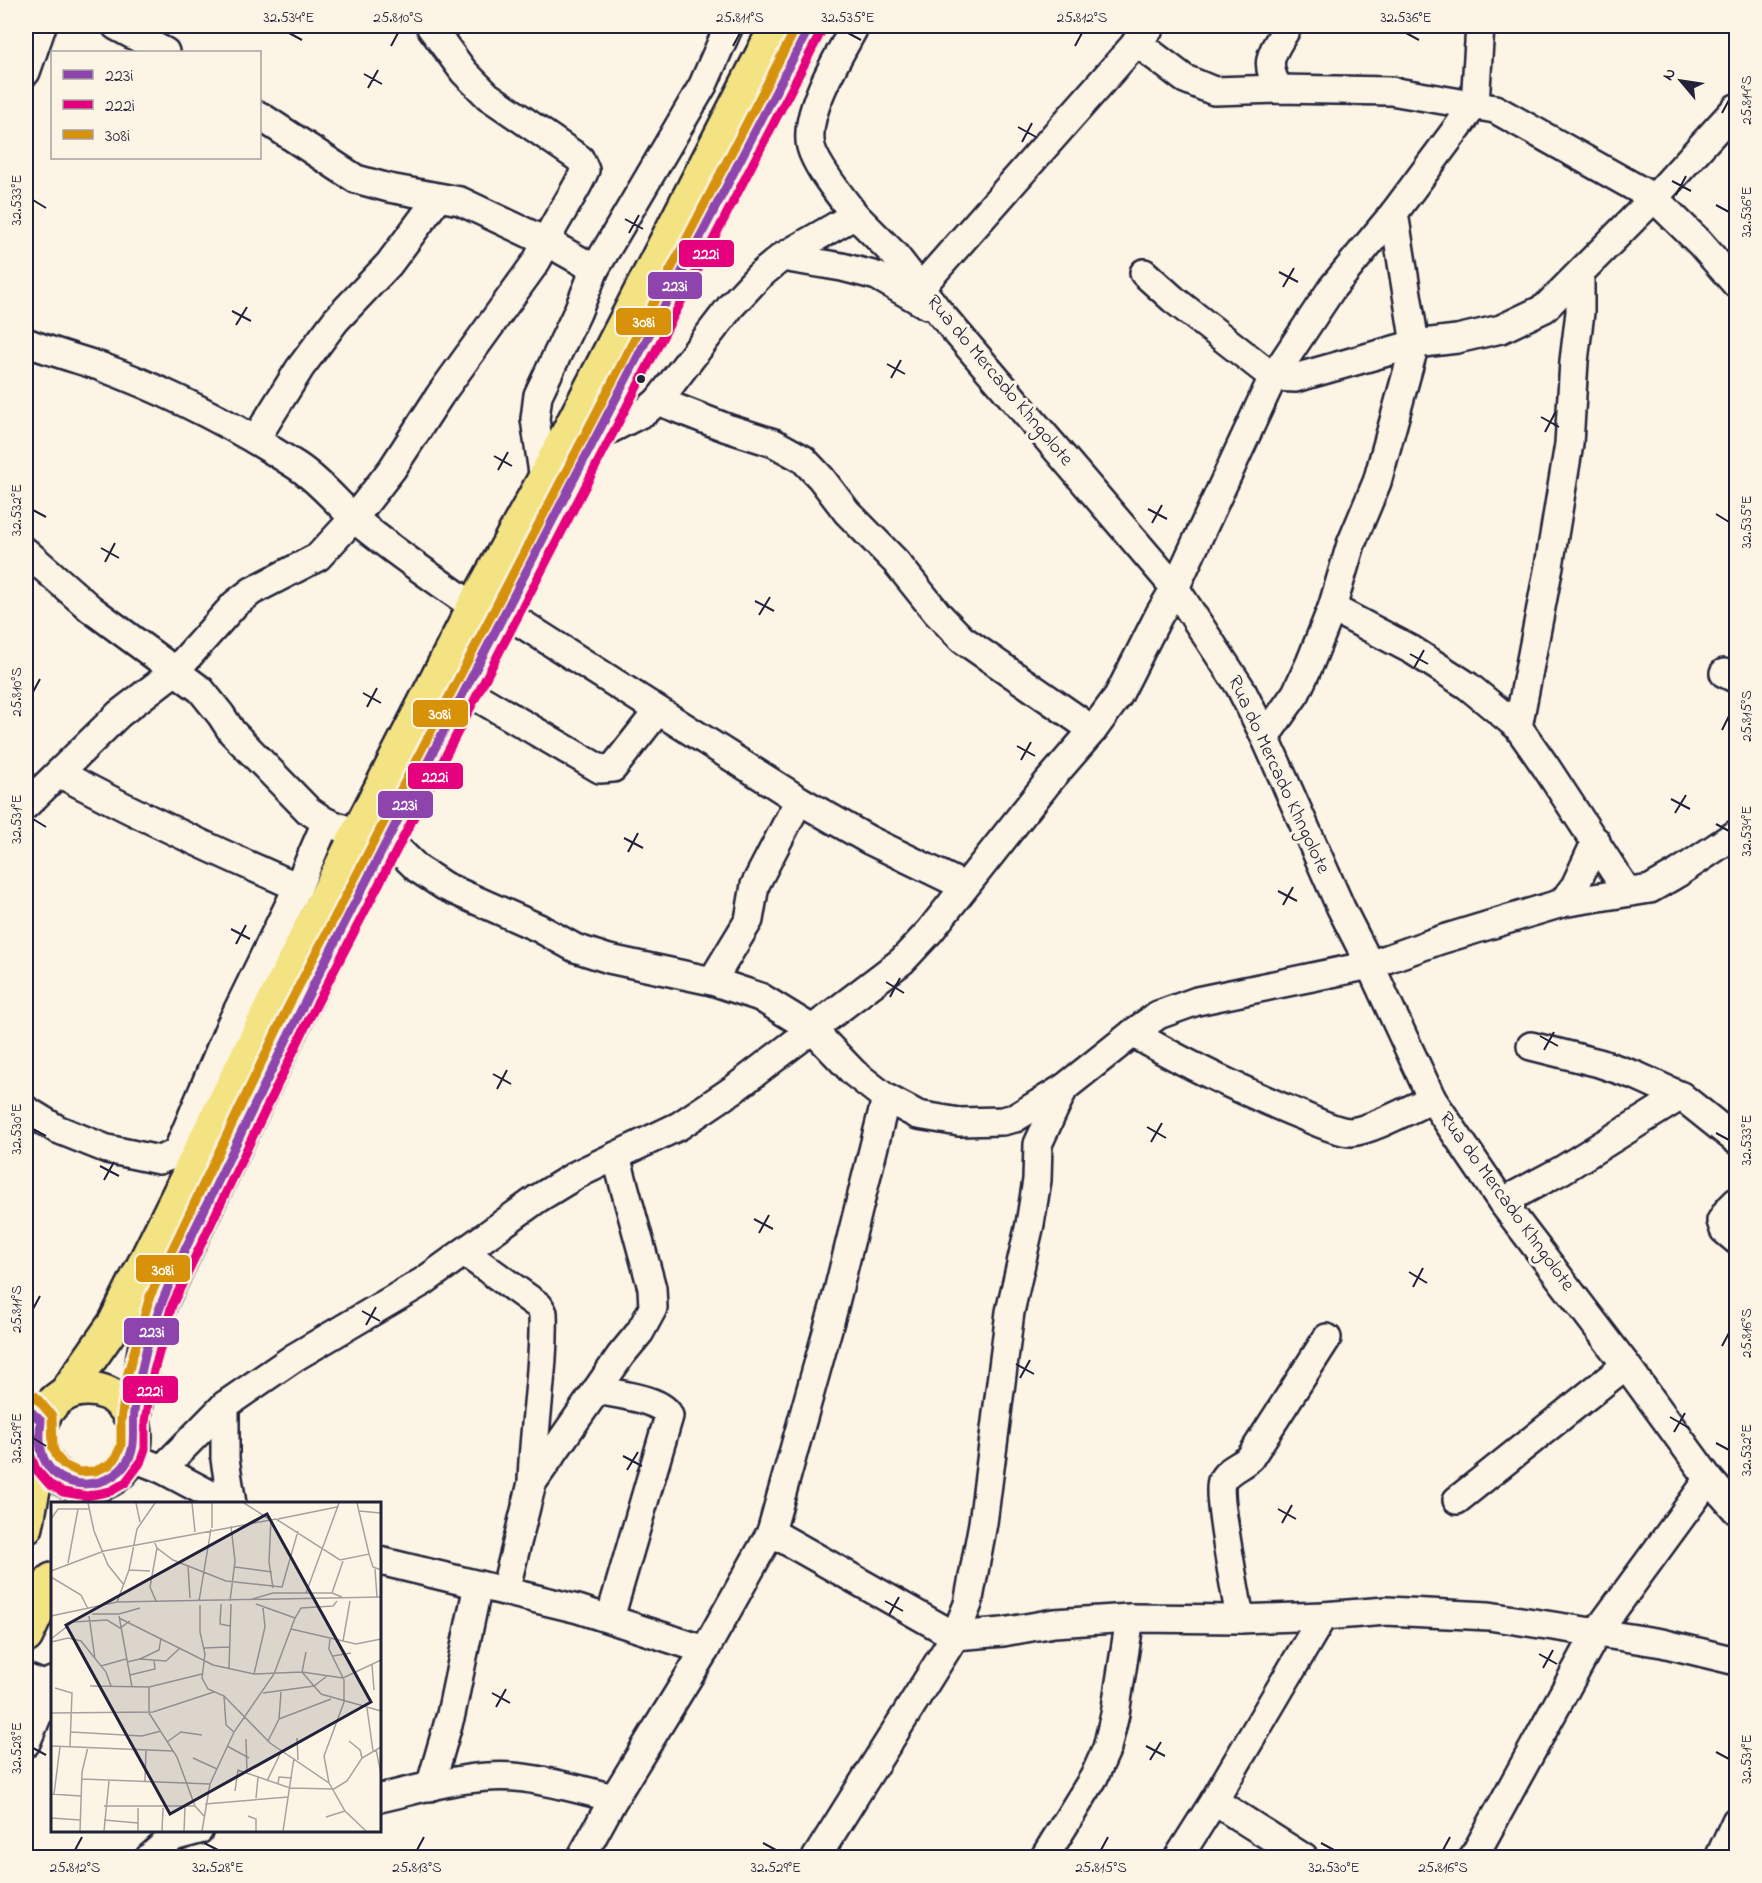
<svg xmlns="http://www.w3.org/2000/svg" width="1762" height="1883" viewBox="0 0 1762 1883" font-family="'Indie Flower',sans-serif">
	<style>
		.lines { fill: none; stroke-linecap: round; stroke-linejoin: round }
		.minor-casing { stroke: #22223b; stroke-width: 32 }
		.major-casing { stroke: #22223b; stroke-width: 38 }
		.minor { stroke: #fcf5e5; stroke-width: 27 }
		.major { stroke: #f4e382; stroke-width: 33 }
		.bus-1-casing { stroke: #fcf5e5; stroke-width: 14 }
		.bus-2-casing { stroke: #fcf5e5; stroke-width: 14 }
		.bus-3-casing { stroke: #fcf5e5; stroke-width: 14 }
		.bus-1 { stroke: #8e44ad; stroke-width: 9 }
		.bus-2 { stroke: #e5007d; stroke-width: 9 }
		.bus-3 { stroke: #d79209; stroke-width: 9 }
		.ticks { fill: none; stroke: #22223b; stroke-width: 2 }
		.bus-dot { fill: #22223b; stroke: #fcf5e5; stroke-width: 2 }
		.labels { text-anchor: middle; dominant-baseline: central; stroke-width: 6; stroke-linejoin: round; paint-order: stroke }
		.street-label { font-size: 20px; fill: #22223b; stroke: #fcf5e5 }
		.inset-road { fill: none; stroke: #a5a1a1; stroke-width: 1.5 }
		.view { fill: #22223b; fill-opacity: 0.15; stroke: #22223b; stroke-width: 3 }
		.inset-edge { fill: none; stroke: #22223b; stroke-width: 3 }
		.line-badge { stroke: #fcf5e5; stroke-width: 2 }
		.badge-label { font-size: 16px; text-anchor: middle; font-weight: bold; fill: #fff }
		.neatline { fill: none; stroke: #22223b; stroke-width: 2 }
		.ticks-label { font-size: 15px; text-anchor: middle; fill: #22223b }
	</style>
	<rect width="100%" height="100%" fill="#fcf5e5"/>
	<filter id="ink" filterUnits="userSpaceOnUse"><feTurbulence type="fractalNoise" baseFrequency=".0167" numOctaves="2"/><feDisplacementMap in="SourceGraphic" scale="12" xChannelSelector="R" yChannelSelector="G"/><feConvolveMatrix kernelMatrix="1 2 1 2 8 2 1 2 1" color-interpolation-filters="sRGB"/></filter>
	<g filter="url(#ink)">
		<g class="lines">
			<defs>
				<g id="minor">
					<path d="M 116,26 L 165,52"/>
					<path d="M 855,26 C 839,56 807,106 810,141 C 811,161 842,198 855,215"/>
					<path d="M 1136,42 L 1185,79 L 1214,91 L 1279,89 L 1391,91 L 1495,109 L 1654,198 L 1700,243 L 1736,284"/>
					<path d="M 26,72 L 42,26"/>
					<path d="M 1279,89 C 1262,60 1273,53 1288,26"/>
					<path d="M 260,116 L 356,179 L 389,188 L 460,201 L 547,242 L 595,269"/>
					<path d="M 782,257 L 842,267 L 877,276 L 927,305"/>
					<path d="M 1144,273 L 1173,299 L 1273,377 L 1295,378 L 1415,344 L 1457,339 L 1501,329 L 1545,308 L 1654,198 L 1736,108"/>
					<path d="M 921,287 L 1151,26"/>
					<path d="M 26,342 C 49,351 74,358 99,366 C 169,392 234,425 297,466 C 320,481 337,503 357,521 C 394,552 435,579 474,607"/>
					<path d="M 658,401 L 727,428 L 774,443 L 803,459 L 821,478 L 847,512 L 896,562 L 937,613 L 962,639 L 1093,730"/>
					<path d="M 597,436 L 646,411 L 658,401 L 731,306 L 759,276 L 782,257 L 855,215 L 894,254 L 940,313 L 1175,588 L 1240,687 L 1265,737 L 1341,908 L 1370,965 L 1432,1099 L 1502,1202 L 1626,1365 L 1709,1479 L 1736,1510"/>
					<path d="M 255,440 L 300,368 L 336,320 L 389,264 L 438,198"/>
					<path d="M 544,480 L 535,419 L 538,395 L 577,313 L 595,269 L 703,85 L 729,26"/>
					<path d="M 26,552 L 91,609 L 201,690 L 221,715 L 232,732 L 308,810 L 326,822 L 342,828"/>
					<path d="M 1332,608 L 1412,650 L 1468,686 L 1518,727 L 1546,767 L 1627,891"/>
					<path d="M 505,613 L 799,800 L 869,840 L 964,886"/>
					<path d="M 1724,673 L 1736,679"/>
					<path d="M 465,690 L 600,769 L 613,768 L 657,712"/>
					<path d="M 1518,727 L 1549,566 L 1569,444 L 1574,361 L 1580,312 L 1580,274"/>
					<path d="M 1265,737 L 1296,693 L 1310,663 L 1332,608 L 1351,544 L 1377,482 L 1415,344 L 1394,213"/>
					<path d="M 59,773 C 137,815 217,852 298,887"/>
					<path d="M 26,805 L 119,714 L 175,671 L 235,604 L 252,591 L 318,557 L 354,518 L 392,469 L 440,395 L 536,262 C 543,250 548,236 555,224 C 565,206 577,189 585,170 L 580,159 L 488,96 L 464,72 L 430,26"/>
					<path d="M 387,839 L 418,869 L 444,886 L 539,928 L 575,948 L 609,959 L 712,981 L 760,997 L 812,1029 L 854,1073 L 886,1098 L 918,1115 L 959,1122 L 1002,1121 L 1015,1118 L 1064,1088 L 1133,1033 C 1186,1065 1245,1092 1303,1116 C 1314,1121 1338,1132 1351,1132 C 1372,1130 1412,1108 1432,1099"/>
					<path d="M 1562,903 L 1575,886 L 1596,841"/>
					<path d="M 712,981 L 749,920 L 755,885 L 799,800"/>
					<path d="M 1133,1033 L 1158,1015 L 1197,1001 L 1370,965 L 1440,940 L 1562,903 L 1650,889 L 1678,873 L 1736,834"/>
					<path d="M 1531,1046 L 1599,1063 L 1637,1076 L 1681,1096 L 1736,1140"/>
					<path d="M 26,1110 L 57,1129 L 107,1149 L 159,1160 L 170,1156 L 178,1150 L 230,1026 L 298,887 L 326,822"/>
					<path d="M 1502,1202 L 1562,1170 L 1681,1096"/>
					<path d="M 1736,1202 L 1728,1210 L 1721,1221 L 1724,1230 L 1736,1240"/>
					<path d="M 464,1252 L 539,1306 L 543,1313 C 545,1367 533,1427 532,1483"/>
					<path d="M 597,1390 C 614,1394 664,1399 669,1416 L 610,1618"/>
					<path d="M 26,1404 L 41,1421"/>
					<path d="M 225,1405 L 225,1459 L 232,1504"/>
					<path d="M 131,1457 L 162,1469 L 228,1504"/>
					<path d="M 162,1469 L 225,1405 L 295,1357 L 424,1281 L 537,1199 L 578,1174 L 679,1126 L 734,1089 L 902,961 L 930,931 L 1048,782 L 1093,730 L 1118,696 L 1159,615 L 1175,588 L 1273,377 L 1332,288 L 1394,213 L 1475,104 L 1480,26"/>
					<path d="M 1457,1500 L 1626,1365"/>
					<path d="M 771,1532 L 955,1636 L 1003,1632 L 1054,1623 L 1130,1618 L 1240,1619 L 1323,1616 L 1386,1611 L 1489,1616 L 1662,1643 L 1736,1661"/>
					<path d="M 380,1561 L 578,1609 L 705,1650"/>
					<path d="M 505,1591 L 532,1483 L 621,1355 L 640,1332 L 653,1308 L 652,1288 L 616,1156"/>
					<path d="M 1240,1619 C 1237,1599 1216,1493 1222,1481 C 1227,1470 1241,1466 1250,1458 L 1327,1338"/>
					<path d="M 26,1678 L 52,1688"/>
					<path d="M 26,1743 L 52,1681"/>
					<path d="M 430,1787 L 451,1714 L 478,1585"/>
					<path d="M 380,1798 C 424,1788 479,1771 524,1778 C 554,1782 585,1791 614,1798"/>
					<path d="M 1214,1801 L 1304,1858"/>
					<path d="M 149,1858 L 173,1837 L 199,1830"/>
					<path d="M 581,1858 L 614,1798 L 705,1650 L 771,1532 L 834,1307 L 886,1098"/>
					<path d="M 816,1858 L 955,1636 L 968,1604 L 983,1523 L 1010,1312 L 1030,1224 L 1037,1180 L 1038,1144 L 1064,1088"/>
					<path d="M 1044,1858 L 1094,1777 L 1107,1748 L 1115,1714 L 1130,1618"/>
					<path d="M 1178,1858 L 1214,1801 L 1323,1616"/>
					<path d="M 1473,1858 L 1597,1632 L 1709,1479"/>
					<path d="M 1719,1858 L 1736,1821"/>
				</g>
				<g id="major">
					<circle cx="87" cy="1437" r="48"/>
					<path d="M 66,1393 L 115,1323 L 358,833 L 474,607 L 544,480 L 777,26"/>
					<path d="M 133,1423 L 145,1350 L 161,1301 L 298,1014 L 369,875 L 810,26"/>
					<path d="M 26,1527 L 34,1484 L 43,1458"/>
					<path d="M 26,1636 L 52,1580"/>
				</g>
			</defs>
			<use href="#minor" class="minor-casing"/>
			<use href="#major" class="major-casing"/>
			<use href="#minor" class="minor"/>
			<use href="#major" class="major"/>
			<defs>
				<path id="bus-1" d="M 26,1407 L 41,1421 C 39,1435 39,1451 46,1463 C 64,1493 110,1489 127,1462 C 137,1446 132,1428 134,1411 C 137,1391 141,1371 146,1351 C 162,1289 194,1233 221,1175 C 265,1083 309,992 356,901 C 505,608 659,318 810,26"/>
				<path id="bus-2" d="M 26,1422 L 28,1425 L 29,1452 L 36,1469 L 49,1484 L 63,1492 L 87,1496 L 111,1491 L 125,1483 L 140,1463 L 145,1449 L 145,1422 L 152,1378 L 172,1305 L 309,1019 L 821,32"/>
				<path id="bus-3" d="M 35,1396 L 52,1416 L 53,1448 L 57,1457 L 64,1465 L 79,1472 L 95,1471 L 109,1465 L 115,1459 L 121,1446 L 121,1420 L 128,1373 L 150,1296 L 287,1009 L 797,26"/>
			</defs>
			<use href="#bus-1" class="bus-1-casing"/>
			<use href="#bus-2" class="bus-2-casing"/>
			<use href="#bus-3" class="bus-3-casing"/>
			<use href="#bus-1" class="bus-1"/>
			<use href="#bus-2" class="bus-2"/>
			<use href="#bus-3" class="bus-3"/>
		</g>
	</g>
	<path class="ticks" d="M 289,33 L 302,40M 848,33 L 861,40M 1406,33 L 1419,40M 391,46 L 398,33M 733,46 L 740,33M 1075,46 L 1082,33M 364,74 L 382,84M 368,88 L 378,70M 1722,113 L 1729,100M 1018,127 L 1036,137M 1022,142 L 1032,123M 1672,181 L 1691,191M 1676,195 L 1686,176M 33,200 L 46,208M 1716,205 L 1729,212M 625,219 L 643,229M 629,233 L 639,215M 1279,272 L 1298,282M 1283,287 L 1294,268M 232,311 L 251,321M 236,325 L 247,307M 887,364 L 905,374M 891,378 L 901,360M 1541,417 L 1559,427M 1545,432 L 1555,413M 494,456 L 512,466M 498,470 L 508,452M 1148,509 L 1167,519M 33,510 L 46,517M 1716,514 L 1729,522M 1152,523 L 1162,505M 101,548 L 119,558M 105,562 L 115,543M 755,601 L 774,611M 759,615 L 770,597M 1410,654 L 1428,664M 1414,668 L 1424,650M 33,692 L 40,679M 363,693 L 381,703M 367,707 L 377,688M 1722,730 L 1729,716M 1017,746 L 1035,756M 1021,760 L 1031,742M 1671,799 L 1690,809M 1675,813 L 1686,795M 33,819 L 46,827M 1716,824 L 1729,831M 624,838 L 643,848M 628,852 L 638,833M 1278,891 L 1297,901M 1283,905 L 1293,887M 231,929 L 250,939M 236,944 L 246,925M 886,982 L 904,993M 890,997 L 900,978M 1540,1036 L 1558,1046M 1544,1050 L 1554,1032M 493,1074 L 511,1084M 497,1089 L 507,1070M 1147,1127 L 1166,1138M 33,1129 L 46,1136M 1716,1133 L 1729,1140M 1151,1142 L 1162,1123M 100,1166 L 119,1176M 104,1180 L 114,1162M 754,1219 L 773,1229M 759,1233 L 769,1215M 1409,1272 L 1427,1283M 1413,1287 L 1423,1268M 33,1309 L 40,1296M 362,1311 L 380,1321M 366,1325 L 376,1307M 1722,1346 L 1729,1333M 1016,1364 L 1034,1374M 1020,1378 L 1030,1360M 1670,1417 L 1689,1428M 1674,1432 L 1685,1413M 33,1438 L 46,1446M 1716,1443 L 1729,1450M 623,1456 L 642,1466M 627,1470 L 638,1452M 1278,1509 L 1296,1519M 1282,1523 L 1292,1505M 885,1601 L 903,1611M 889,1615 L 899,1597M 1539,1654 L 1557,1664M 1543,1668 L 1553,1650M 492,1693 L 510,1703M 496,1707 L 506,1689M 1146,1746 L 1165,1756M 33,1748 L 46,1755M 1716,1752 L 1729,1759M 1150,1760 L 1161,1742M 204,1843 L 218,1850M 763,1843 L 776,1850M 1321,1843 L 1334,1850M 75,1850 L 82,1837M 417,1850 L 424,1837M 1101,1850 L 1108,1837M 1443,1850 L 1450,1837"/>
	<circle class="bus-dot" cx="641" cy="379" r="5"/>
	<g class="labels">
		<g class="street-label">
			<text transform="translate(999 381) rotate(50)">Rua do Mercado Khngolote</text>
			<text transform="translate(1278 775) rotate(65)">Rua do Mercado Khngolote</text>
			<text transform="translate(1506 1202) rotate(54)">Rua do Mercado Khngolote</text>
		</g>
	</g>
	<g transform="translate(51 1502)">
		<rect width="330" height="330" fill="#fcf5e5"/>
		<path class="inset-road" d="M 37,1 L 43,29 L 57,63 L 73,83M 85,1 L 89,20M 141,1 L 144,30M 193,1 L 218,17M 306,1 L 318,52M 308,9 L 330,11M 0,17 L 7,7 L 38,7M 220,17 L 218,60 L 222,86M 227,17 L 286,5M 161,26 L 161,1M 103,39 L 106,46 L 122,58 L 175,79 L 231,85 L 247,29M 17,61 L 27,7M 137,64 L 139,96M 184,65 L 221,70M 324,67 L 326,95M 78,68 L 99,69M 0,69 L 53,49 L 225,17 L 289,58 L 318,52 L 322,65 L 330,68M 0,75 L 30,93 L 37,107M 255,91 L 288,1M 281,91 L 292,59M 198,98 L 222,91 L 281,91 L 291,95M 105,99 L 99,85 L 106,46M 148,99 L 160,27M 179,99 L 184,59 L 180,24M 66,100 L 78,68 L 86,27 L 104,1M 170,102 L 169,122 L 179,124M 149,103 L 149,130 L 154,152 L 151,176 L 157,187 L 173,194 L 175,223 L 183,230M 41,112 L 68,112 L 89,106M 0,114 L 66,100 L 330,95M 38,114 L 44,157M 68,114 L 81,185M 68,116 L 162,163 L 203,172 L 251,170 L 292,176 L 330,158M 244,116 L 250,106 L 282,104 L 286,99M 240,127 L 305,142 L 330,137M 0,137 L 22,120 L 56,118 L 69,126 L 79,119M 292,139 L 299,99M 0,140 L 17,136 L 30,139 L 55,170 L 60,184M 153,146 L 178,145M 255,150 L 251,170 L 270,192 L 330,209M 282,154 L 300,151M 89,157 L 108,148 L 110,136M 76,160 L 89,157 L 115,159 L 129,146M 321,163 L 323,188M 50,164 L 75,157M 178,167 L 180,102M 203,172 L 214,125 L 212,106M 79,173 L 104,167 L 103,158M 39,184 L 98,185 L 151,172M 98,185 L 98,211 L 126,255 L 144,304 L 153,314M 4,186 L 21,191 L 19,244M 212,191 L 263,184 L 276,174M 173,194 L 219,241 L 278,281 L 294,309 L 315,329M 316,206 L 322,249M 0,211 L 102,210 L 163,190M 228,217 L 280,197M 20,230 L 91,234 L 110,229M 246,236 L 247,258M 195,237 L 196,271M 217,239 L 228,217 L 230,190M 298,239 L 309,248 L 311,256M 116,240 L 130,230 L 151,233M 0,244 L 122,249M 176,244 L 198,256M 325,247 L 330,272M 142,256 L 166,267M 31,277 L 159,282M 94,279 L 95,248M 216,279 L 231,248M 278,281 L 273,254 L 293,200 L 293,178 L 278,147 L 279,136M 227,282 L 228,275 L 241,276M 184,289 L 187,268 L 239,286 L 283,287 L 296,279 L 311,256 L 330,245M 0,292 L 30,294M 3,292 L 9,245M 205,296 L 207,275M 154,302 L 237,295M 53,304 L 144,304M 197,314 L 205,317 L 205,329M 275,315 L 294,309M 0,316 L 29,318M 53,318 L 87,321M 29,329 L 31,270 L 37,245M 53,329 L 58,279M 87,329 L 87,306M 111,329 L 112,306M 133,329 L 134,305M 151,329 L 159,282 L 183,230 L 223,172 L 244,116 L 205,102M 232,329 L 243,256"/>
		<path class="view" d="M 216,12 L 320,200 L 119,312 L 15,123 Z"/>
		<rect width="330" height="330" class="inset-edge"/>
	</g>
	<g class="line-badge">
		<rect x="678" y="239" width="57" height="29" rx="6" fill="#e5007d"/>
		<rect x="647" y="271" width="56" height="29" rx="6" fill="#8e44ad"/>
		<rect x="615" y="307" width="57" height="29" rx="6" fill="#d79209"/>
		<rect x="412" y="699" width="57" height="29" rx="6" fill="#d79209"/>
		<rect x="407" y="762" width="57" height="28" rx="6" fill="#e5007d"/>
		<rect x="377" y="790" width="57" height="29" rx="6" fill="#8e44ad"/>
		<rect x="135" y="1254" width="56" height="29" rx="6" fill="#d79209"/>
		<rect x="123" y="1317" width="57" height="29" rx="6" fill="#8e44ad"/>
		<rect x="122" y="1375" width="57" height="29" rx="6" fill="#e5007d"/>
	</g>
	<g class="badge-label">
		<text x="706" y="259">222i</text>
		<text x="675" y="291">223i</text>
		<text x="644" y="327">308i</text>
		<text x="440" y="719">308i</text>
		<text x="435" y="782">222i</text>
		<text x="405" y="810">223i</text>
		<text x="163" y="1275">308i</text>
		<text x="152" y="1337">223i</text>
		<text x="150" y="1396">222i</text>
	</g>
	<rect width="1762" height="1883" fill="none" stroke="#fcf5e5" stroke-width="66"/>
	<rect x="51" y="51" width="210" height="108" fill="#fcf5e5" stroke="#a5a1a1" stroke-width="1.5"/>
	<rect x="63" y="70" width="30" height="9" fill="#8e44ad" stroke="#a5a1a1" stroke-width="1.5"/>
	<text x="105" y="81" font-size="18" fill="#22223b">223i</text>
	<rect x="63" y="100" width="30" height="9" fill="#e5007d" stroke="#a5a1a1" stroke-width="1.5"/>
	<text x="105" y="111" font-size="18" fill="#22223b">222i</text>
	<rect x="63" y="130" width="30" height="9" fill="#d79209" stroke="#a5a1a1" stroke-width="1.5"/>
	<text x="105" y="141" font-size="18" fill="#22223b">308i</text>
	<g transform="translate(1681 81) rotate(299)" stroke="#fcf5e5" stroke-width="4.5" paint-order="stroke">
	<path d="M0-4.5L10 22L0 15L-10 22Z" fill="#22223b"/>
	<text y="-9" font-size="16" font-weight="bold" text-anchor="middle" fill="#22223b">N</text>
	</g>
	<rect x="33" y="33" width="1696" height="1817" class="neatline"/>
	<g class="ticks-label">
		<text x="289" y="22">32.534°E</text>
		<text x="398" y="22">25.810°S</text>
		<text x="740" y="22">25.811°S</text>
		<text x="848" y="22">32.535°E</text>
		<text x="1082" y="22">25.812°S</text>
		<text x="1406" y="22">32.536°E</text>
		<text transform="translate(1746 100) rotate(-90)" y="5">25.814°S</text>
		<text transform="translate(16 200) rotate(-90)" y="5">32.533°E</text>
		<text transform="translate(1746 212) rotate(-90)" y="5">32.536°E</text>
		<text transform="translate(16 510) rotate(-90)" y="5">32.532°E</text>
		<text transform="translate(1746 522) rotate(-90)" y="5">32.535°E</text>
		<text transform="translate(16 692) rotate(-90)" y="5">25.810°S</text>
		<text transform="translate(1746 716) rotate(-90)" y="5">25.815°S</text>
		<text transform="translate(16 819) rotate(-90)" y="5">32.531°E</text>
		<text transform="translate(1746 831) rotate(-90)" y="5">32.534°E</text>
		<text transform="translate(16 1129) rotate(-90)" y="5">32.530°E</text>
		<text transform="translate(1746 1140) rotate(-90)" y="5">32.533°E</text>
		<text transform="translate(16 1309) rotate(-90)" y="5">25.811°S</text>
		<text transform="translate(1746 1333) rotate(-90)" y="5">25.816°S</text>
		<text transform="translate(16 1438) rotate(-90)" y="5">32.529°E</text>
		<text transform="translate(1746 1450) rotate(-90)" y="5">32.532°E</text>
		<text transform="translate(16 1748) rotate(-90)" y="5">32.528°E</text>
		<text transform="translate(1746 1759) rotate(-90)" y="5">32.531°E</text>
		<text x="75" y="1872">25.812°S</text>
		<text x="218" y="1872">32.528°E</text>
		<text x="417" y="1872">25.813°S</text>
		<text x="776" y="1872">32.529°E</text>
		<text x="1101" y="1872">25.815°S</text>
		<text x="1334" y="1872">32.530°E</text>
		<text x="1443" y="1872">25.816°S</text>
	</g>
</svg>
